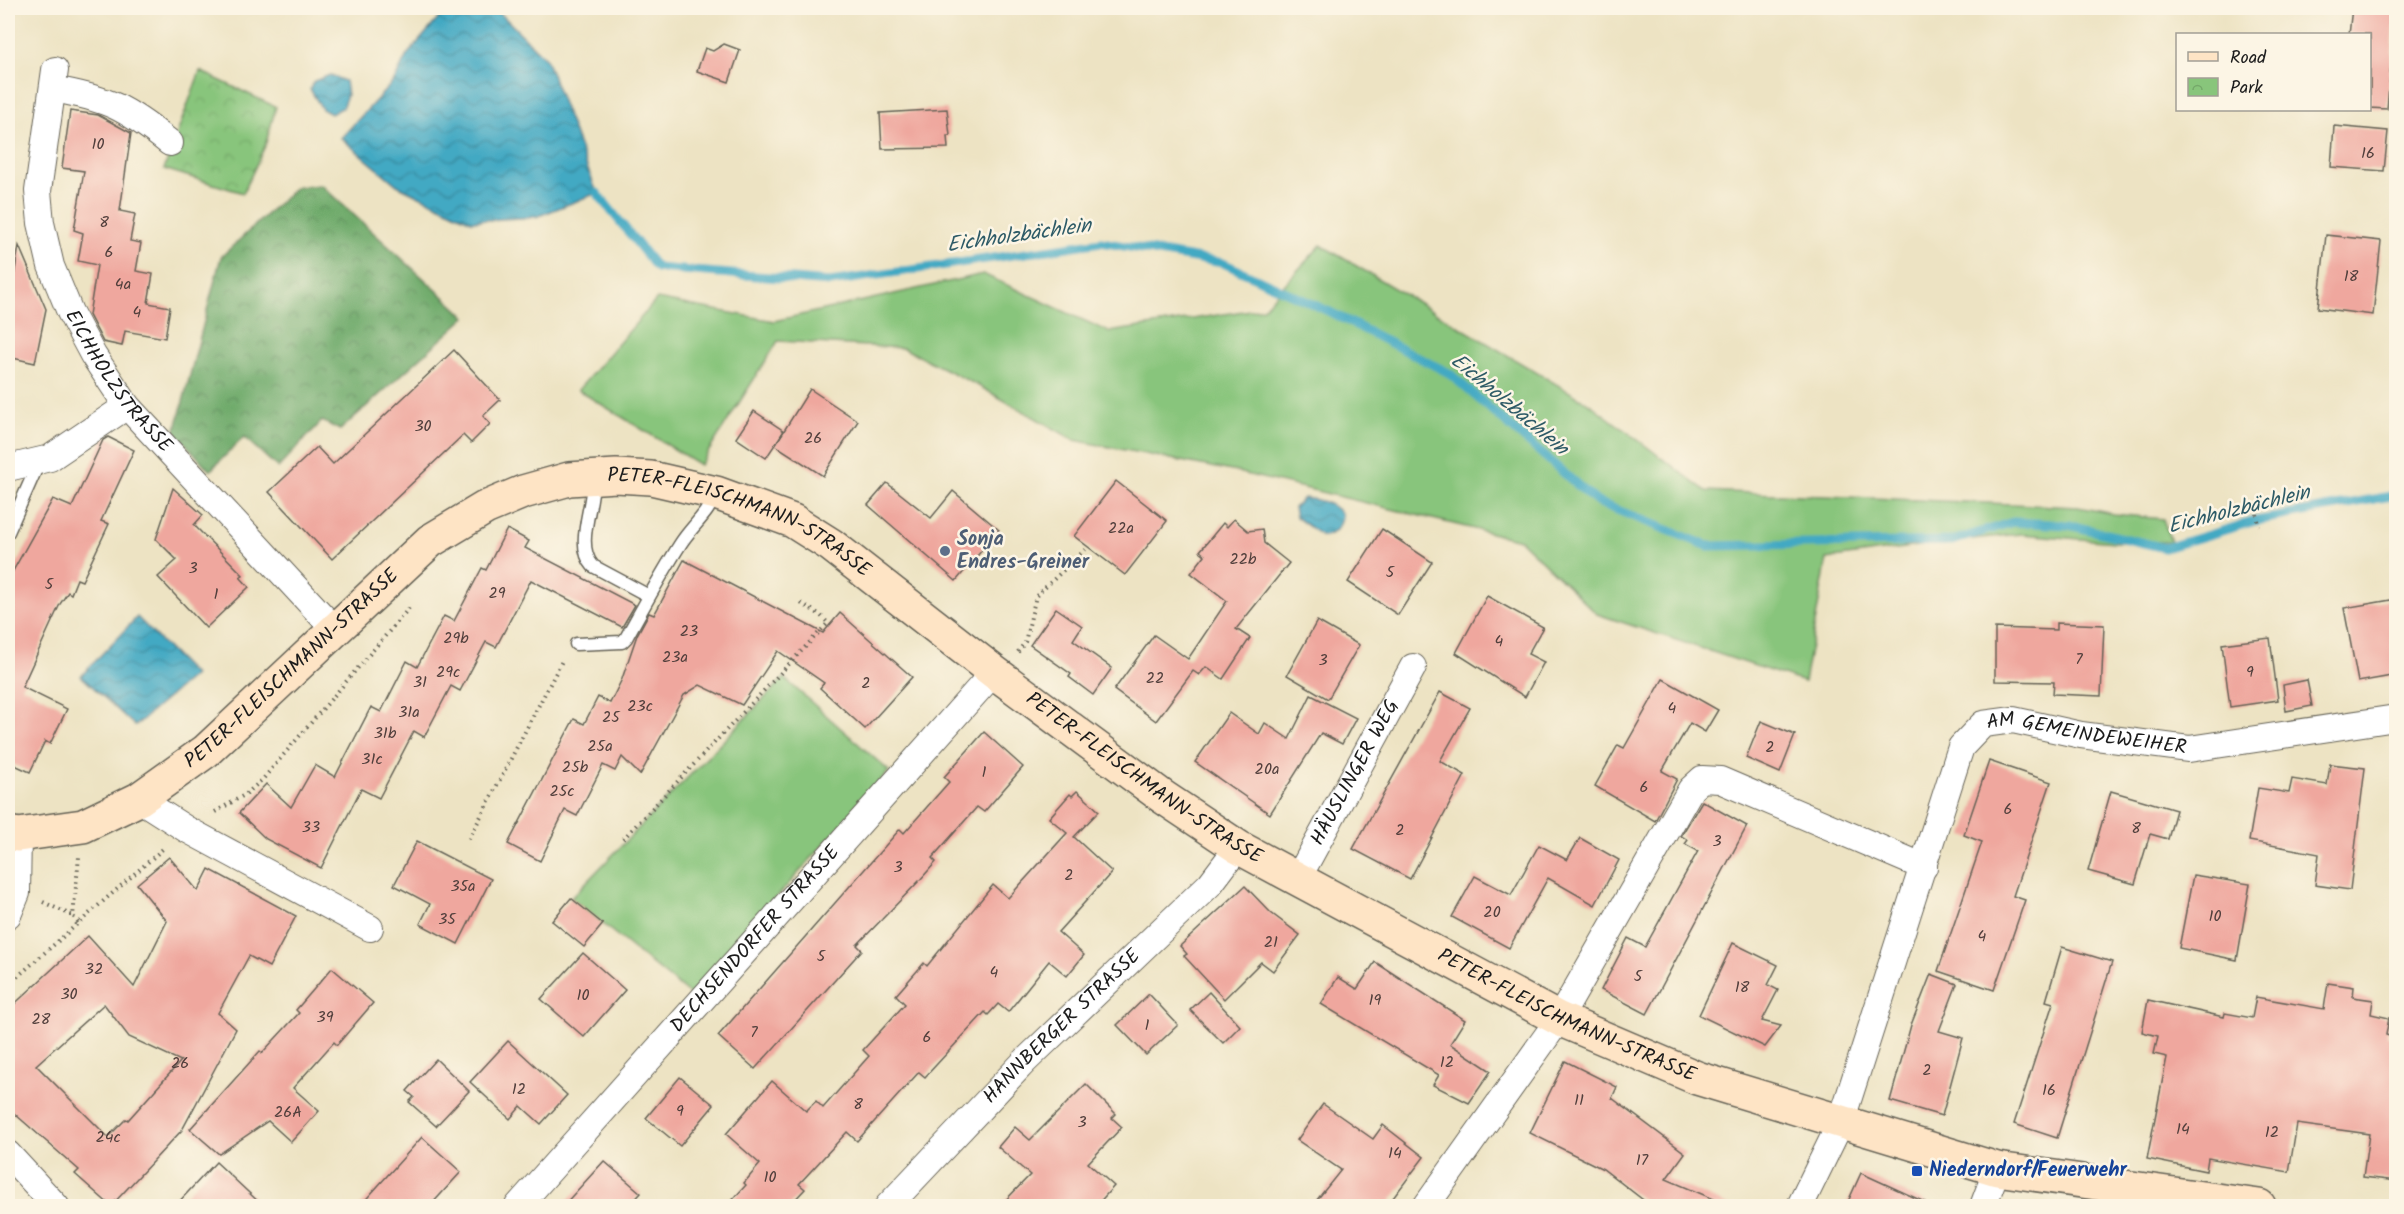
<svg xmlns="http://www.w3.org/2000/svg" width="2404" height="1214" viewBox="0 0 2404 1214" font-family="Kalam,sans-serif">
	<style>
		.grass { fill: #88c57b; stroke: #52704c; stroke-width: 1.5 }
		.forest { fill: url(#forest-crowns); stroke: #456344; stroke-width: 1.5 }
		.park { fill: url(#park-crowns); stroke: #52704c; stroke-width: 1.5 }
		.water { fill: url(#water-waves); stroke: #306270; stroke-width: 1.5 }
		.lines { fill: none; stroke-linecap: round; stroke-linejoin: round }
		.stream { stroke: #43a9c3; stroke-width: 9 }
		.building { fill: #efa79e; fill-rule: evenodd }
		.lane-casing { stroke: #656256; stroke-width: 15 }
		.street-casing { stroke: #656256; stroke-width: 28 }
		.secondary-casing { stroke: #656256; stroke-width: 36 }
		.path { stroke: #656256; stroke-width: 4; stroke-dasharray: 1.5 4.5; stroke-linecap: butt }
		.lane { stroke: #fff; stroke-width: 12 }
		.street { stroke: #fff; stroke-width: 26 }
		.secondary { stroke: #fee4c5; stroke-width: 33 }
		.service-dot { fill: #5c6f8a; stroke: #fcf5e5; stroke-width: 2 }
		.transit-dot { fill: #1a4fb4; stroke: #fcf5e5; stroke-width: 2 }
		.labels { text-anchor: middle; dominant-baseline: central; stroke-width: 5; stroke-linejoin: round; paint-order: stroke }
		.number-label { font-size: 16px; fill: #513f3c }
		.street-label { font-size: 20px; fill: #1c1c1c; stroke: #fcf5e5 }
		.service-label { font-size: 20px; font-weight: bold; fill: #4e5e75; stroke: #fcf5e5; text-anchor: start }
		.transit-label { font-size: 20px; font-weight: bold; fill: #164399; stroke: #fcf5e5; text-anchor: start }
		.water-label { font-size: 21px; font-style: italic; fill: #2e5b67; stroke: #fcf5e5 }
	</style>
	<defs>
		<pattern id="forest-crowns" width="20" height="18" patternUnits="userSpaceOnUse" patternTransform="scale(1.5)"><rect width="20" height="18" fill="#6eaa6b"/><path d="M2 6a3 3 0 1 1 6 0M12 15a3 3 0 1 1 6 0" fill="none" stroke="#5a8a57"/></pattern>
		<pattern id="park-crowns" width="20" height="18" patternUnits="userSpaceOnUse" patternTransform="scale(1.5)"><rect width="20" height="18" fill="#88c57b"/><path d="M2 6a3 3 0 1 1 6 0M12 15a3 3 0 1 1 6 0" fill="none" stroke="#75a96a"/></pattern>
		<pattern id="water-waves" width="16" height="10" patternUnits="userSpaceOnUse" patternTransform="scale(1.5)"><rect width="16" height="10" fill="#43a9c3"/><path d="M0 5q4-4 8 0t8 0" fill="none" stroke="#37899e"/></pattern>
	</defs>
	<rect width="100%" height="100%" fill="#fcf5e5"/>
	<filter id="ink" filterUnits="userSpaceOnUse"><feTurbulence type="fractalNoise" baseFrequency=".0167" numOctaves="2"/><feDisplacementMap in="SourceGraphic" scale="12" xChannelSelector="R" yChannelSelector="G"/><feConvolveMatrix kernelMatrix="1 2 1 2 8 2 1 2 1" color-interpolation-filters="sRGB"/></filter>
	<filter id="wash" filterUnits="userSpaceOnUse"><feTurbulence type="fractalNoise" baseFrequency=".008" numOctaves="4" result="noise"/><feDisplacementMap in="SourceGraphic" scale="24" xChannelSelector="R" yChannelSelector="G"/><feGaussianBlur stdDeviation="1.35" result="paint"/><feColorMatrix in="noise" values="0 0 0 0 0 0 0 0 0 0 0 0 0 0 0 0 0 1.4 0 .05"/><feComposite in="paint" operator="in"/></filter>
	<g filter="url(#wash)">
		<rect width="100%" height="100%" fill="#ede3c3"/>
		<g class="grass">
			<path d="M 1321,245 L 1590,404 L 1706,491 L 2078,507 L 2114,514 L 2163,519 L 2171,542 L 2115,542 L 2021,534 L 1952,541 L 1827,559 L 1804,682 L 1597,614 L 1520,540 L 1237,472 L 1074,440 L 977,385 L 903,348 L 778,341 L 700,465 L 578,390 L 657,299 L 774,321 L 983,274 L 1109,332 L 1263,308 Z"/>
			<path d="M 784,678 L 889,771 L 690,995 L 571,898 Z"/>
		</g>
		<path class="forest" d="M 321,185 L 466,317 L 340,430 L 322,421 L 278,468 L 244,437 L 210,471 L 175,432 L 221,257 L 296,187 Z"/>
		<path class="park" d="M 200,71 L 276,107 L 265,146 L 243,193 L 164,169 Z"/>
		<g class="water">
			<path d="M 470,8 L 495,8 L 546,59 L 597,193 L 536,217 L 471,221 L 397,185 L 341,138 L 394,81 L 407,55 L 444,12 Z"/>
			<path d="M 330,75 L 345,81 L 347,95 L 342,108 L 331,114 L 322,109 L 310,89 L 314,81 Z"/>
			<path d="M 1303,498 C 1319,500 1331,501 1342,514 C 1342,526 1334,535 1322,536 L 1296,517 L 1294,508 Z"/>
			<path d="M 137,617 L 194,675 L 135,726 L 81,676 Z"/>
		</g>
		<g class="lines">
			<path class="stream" d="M 597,193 L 657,268 L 830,282 L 1101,242 L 1223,263 L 1328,311 L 1449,373 L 1597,502 L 1708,546 L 1952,541 L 2013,522 L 2069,525 L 2165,548 L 2255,521 L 2396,495"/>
		</g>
		<g id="blocks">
			<g class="building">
				<path d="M 2352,8 L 2396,9 L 2387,109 L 2370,108 L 2370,34 L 2349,34 Z"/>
				<path d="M 724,44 L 740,50 L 729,82 L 697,71 L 705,48 L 713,51 Z"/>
				<path d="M 947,109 L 950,136 L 947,136 L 948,148 L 882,149 L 880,113 Z"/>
				<path d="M 70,111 L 98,115 L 131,133 L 120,211 L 135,214 L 130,241 L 141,243 L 136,271 L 153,274 L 148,303 L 170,307 L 165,338 L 125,331 L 122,346 L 103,342 L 89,315 L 97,265 L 78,261 L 83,233 L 74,230 L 84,171 L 62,168 Z"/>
				<path d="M 2334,126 L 2388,131 L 2384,171 L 2331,167 Z"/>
				<path d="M 2326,235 L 2381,241 L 2373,315 L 2318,308 Z"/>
				<path d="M 19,246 L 46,309 L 35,363 L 8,357 L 8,313 Z"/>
				<path d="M 454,350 L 500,400 L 483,416 L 490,424 L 471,443 L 463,435 L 332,559 L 269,492 L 317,447 L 333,464 Z"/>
				<path d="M 810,389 L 858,421 L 823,476 L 775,445 Z"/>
				<path d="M 754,411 L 784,431 L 766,458 L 736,438 Z"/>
				<path d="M 108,437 L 134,450 L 101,521 L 109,524 L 82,581 L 77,579 L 71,594 L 68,592 L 60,604 L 22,687 L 67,709 L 50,744 L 45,741 L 30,772 L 8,762 L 8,580 L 53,499 L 72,507 L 103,440 Z"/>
				<path d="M 1116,481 L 1167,521 L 1125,575 L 1074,536 Z"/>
				<path d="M 887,483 L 931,518 L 953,491 L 999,530 L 956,581 L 868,505 Z"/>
				<path d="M 173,488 L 203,515 L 194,525 L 243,575 L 240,577 L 249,587 L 206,628 L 158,577 L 177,560 L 156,539 Z"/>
				<path d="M 1234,519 L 1248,531 L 1262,529 L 1264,543 L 1289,563 L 1236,629 L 1250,638 L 1223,679 L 1206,667 L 1199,675 L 1193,671 L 1156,721 L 1114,690 L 1154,635 L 1188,659 L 1227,601 L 1191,573 L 1205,555 L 1200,551 L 1223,523 L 1227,527 Z"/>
				<path d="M 507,529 L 529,541 L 525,548 L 635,605 L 622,627 L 531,580 L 496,647 L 486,642 L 460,691 L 451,686 L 424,737 L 414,731 L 379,798 L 361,789 L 321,868 L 266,839 L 239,813 L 266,784 L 291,807 L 315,765 L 335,777 L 371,707 L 381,712 L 407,661 L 417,667 L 444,616 L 454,621 L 482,568 L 486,570 Z"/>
				<path d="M 1382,529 L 1432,562 L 1398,615 L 1348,582 Z"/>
				<path d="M 684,560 L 823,633 L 840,613 L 912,677 L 865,729 L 820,688 L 824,683 L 778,651 L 742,705 L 700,685 L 684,695 L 640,775 L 622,757 L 615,771 L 603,765 L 577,816 L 565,810 L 540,861 L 508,844 L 574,719 L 584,724 L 598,697 L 610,703 L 622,679 L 637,635 L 649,613 L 654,615 Z"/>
				<path d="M 1487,596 L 1543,627 L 1528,654 L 1544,662 L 1525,697 L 1456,653 Z"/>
				<path d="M 2397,599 L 2397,675 L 2358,682 L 2344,608 Z"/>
				<path d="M 1056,608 L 1082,626 L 1073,640 L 1112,668 L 1093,695 L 1069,677 L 1071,674 L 1030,645 Z"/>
				<path d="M 1317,621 L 1359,645 L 1328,699 L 1287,675 Z"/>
				<path d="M 2056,623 L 2104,625 L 2101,696 L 2053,694 L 2054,682 L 1995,681 L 1995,628 L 2056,630 Z"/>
				<path d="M 2270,638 L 2278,700 L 2230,707 L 2222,644 Z"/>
				<path d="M 1663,679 L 1718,710 L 1705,732 L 1690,723 L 1662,771 L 1677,779 L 1655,821 L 1595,786 L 1618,745 L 1624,748 Z"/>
				<path d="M 2307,680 L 2312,706 L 2286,711 L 2283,685 Z"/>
				<path d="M 1440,692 L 1470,708 L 1440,761 L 1465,775 L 1410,879 L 1353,849 Z"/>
				<path d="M 1311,695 L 1356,718 L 1342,744 L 1321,733 L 1270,814 L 1195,762 L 1229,713 L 1259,734 L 1265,723 L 1289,739 Z"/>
				<path d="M 1761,721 L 1795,735 L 1780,773 L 1746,758 Z"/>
				<path d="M 984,732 L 1023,767 L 984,812 L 977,807 L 932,858 L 936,862 L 920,880 L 857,945 L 862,950 L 755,1069 L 718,1036 L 900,829 L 904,833 L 949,782 L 944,777 Z"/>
				<path d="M 1989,761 L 2051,782 L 2013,896 L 2025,900 L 1994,990 L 1938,971 L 1982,842 L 1964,835 Z"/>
				<path d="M 2330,764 L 2365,768 L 2350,890 L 2315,885 L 2319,854 L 2249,841 L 2258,788 L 2289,793 L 2292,779 L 2327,785 Z"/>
				<path d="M 1077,791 L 1099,811 L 1074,837 L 1112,872 L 1058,932 L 1084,955 L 1067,976 L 1049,961 L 1008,1012 L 998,1004 L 988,1015 L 985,1012 L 925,1077 L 919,1072 L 857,1141 L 847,1132 L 799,1184 L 805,1189 L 789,1206 L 727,1206 L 746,1185 L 744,1183 L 760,1164 L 726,1134 L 772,1081 L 806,1111 L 816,1101 L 823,1108 L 869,1056 L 863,1050 L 905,1004 L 896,995 L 924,963 L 927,966 L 993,885 L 1008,898 L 1067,833 L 1049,818 L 1070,794 L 1072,796 Z"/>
				<path d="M 2111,791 L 2176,810 L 2168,839 L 2150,834 L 2135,884 L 2088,871 Z"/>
				<path d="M 1702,801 L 1747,826 L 1647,1014 L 1601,990 L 1628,938 L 1645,947 L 1698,851 L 1685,844 L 1688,840 L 1681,836 Z"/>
				<path d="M 1580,838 L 1619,860 L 1595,905 L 1548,878 L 1509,948 L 1452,917 L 1475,876 L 1511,895 L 1539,845 L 1567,860 Z"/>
				<path d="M 417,841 L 491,879 L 458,944 L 420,924 L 430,904 L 394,885 Z"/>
				<path d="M 169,857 L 198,891 L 209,869 L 296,916 L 269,967 L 249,956 L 218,1013 L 236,1029 L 182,1130 L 111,1206 L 75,1174 L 79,1170 L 8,1108 L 8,1010 L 88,936 L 134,987 L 167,921 L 137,884 ZM 104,1004 L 129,1037 L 181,1061 L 128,1120 L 126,1119 L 108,1137 L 36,1065 Z"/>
				<path d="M 2193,875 L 2250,884 L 2237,960 L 2179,948 Z"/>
				<path d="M 1245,886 L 1271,913 L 1300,935 L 1273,971 L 1261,962 L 1224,999 L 1184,956 L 1187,954 L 1180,946 Z"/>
				<path d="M 571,898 L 603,924 L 584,947 L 552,921 Z"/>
				<path d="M 1733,943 L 1778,965 L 1768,985 L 1778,990 L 1762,1021 L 1781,1026 L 1765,1047 L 1699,1015 Z"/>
				<path d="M 2062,947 L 2112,962 L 2057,1138 L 2014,1124 L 2053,1003 L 2046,1001 Z"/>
				<path d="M 583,953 L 625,990 L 584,1037 L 541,999 Z"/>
				<path d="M 1375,962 L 1465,1020 L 1450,1044 L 1491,1071 L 1469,1103 L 1433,1085 L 1439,1075 L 1321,1004 L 1338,977 L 1357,989 Z"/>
				<path d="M 332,968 L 373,1003 L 337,1045 L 334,1042 L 293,1088 L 319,1111 L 291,1142 L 268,1121 L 219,1154 L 190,1129 L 260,1051 L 262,1053 L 299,1013 L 296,1010 Z"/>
				<path d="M 1931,974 L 1957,984 L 1939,1031 L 1963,1038 L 1942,1116 L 1890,1101 L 1911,1025 Z"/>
				<path d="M 2328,983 L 2354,987 L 2353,997 L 2373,1000 L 2371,1014 L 2389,1018 L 2386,1035 L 2396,1038 L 2397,1181 L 2363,1177 L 2369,1134 L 2297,1124 L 2289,1172 L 2208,1158 L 2206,1171 L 2147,1159 L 2167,1057 L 2154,1054 L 2158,1036 L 2142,1032 L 2148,1000 L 2224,1017 L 2225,1013 L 2252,1018 L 2256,997 L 2324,1009 Z"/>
				<path d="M 1209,992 L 1240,1026 L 1223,1043 L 1190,1010 Z"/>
				<path d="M 1149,994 L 1178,1025 L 1146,1055 L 1117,1025 Z"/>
				<path d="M 508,1041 L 567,1095 L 541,1124 L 521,1106 L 510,1119 L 470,1082 Z"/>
				<path d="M 436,1059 L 469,1091 L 436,1126 L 409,1102 L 414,1097 L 407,1091 Z"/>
				<path d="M 1565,1061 L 1617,1087 L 1612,1098 L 1685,1153 L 1666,1179 L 1730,1206 L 1651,1206 L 1603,1169 L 1530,1133 Z"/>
				<path d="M 680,1077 L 714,1105 L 680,1146 L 646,1118 Z"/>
				<path d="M 1086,1084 L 1116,1114 L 1112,1118 L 1122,1127 L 1088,1163 L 1114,1186 L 1096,1206 L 1000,1206 L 1030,1175 L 998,1147 L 1015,1127 L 1030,1140 Z"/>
				<path d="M 1323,1104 L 1373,1139 L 1383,1125 L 1424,1157 L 1387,1206 L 1312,1206 L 1341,1170 L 1297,1140 Z"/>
				<path d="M 422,1137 L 461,1172 L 430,1206 L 360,1206 Z"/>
				<path d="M 604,1161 L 641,1193 L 629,1206 L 563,1206 Z"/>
				<path d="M 216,1162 L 263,1206 L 175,1206 Z"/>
				<path d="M 1861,1173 L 1933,1206 L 1846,1206 Z"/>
			</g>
		</g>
	</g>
	<g filter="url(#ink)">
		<use href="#blocks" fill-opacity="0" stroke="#656256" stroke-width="1.5"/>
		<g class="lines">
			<defs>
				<g id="lane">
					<path d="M 593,479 C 594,506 574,545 593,566 L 649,596"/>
					<path d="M 8,532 L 39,462"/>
					<path d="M 576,644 L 622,642 L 626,638 C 644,606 661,574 681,543 C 692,526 708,514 716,494"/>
				</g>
				<g id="street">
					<path id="s1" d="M 55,70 L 38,191 L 41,223 L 51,266 L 70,312 L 93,355 L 127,406 L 336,631"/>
					<path d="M 53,89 C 109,99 125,107 170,143"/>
					<path d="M 8,468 L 50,458 L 127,406"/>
					<path d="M 139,799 L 186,829 L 370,928"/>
					<path id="s2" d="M 1297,880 L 1413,667"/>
					<path d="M 8,915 L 17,893 L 18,835"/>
					<path d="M 8,1154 L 56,1206"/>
					<path id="s3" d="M 518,1206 L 994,672"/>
					<path id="s4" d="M 888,1206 L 1025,1061 L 1210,884 L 1238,847"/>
					<path d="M 1426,1206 L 1559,1019 L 1691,789 L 1702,779 L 1720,780 L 1924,867"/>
					<path id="s5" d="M 1800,1206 L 1841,1122 L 1961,747 L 1983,724 L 2013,720 L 2081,735 L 2189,749 L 2396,718"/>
					<path d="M 1983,1206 L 1997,1169"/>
				</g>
				<g id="secondary">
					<path id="s6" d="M 8,833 L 18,835 L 83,826 L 139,799 L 206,751 L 430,541 L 485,508 L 523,492 L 569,479 L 616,476 L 651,478 L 716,493 L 793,521 L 831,545 L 994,672 L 1163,797 L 1238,847 L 1559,1019 L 1697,1078 L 1997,1169 L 2259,1206"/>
				</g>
			</defs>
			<use href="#lane" class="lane-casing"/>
			<use href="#street" class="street-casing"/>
			<use href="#secondary" class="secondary-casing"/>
			<g class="path">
				<path d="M 2257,514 L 2259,526"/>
				<path d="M 1018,652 L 1025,642 L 1036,596 L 1088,547"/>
				<path d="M 215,812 L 246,794 L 263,779 L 409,608"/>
				<path d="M 469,839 L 563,659"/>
				<path d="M 623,839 L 828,623 L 819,614 L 799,602"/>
				<path d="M 43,902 L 73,916"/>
				<path d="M 78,923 L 73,916 L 79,857"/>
				<path d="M 8,985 L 165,847"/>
			</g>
			<use href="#lane" class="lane"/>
			<use href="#street" class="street"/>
			<use href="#secondary" class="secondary"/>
		</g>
	</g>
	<circle class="service-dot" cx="945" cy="551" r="6"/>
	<rect class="transit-dot" x="1911" y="1165" width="12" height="12" rx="3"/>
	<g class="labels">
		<g class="number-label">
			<text x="98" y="144">10</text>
			<text x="2368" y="153">16</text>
			<text x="104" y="222">8</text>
			<text x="109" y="252">6</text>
			<text x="2351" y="276">18</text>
			<text x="123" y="284">4a</text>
			<text x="137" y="312">4</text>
			<text x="423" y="426">30</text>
			<text x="813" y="438">26</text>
			<text x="1121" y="528">22a</text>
			<text x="1243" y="559">22b</text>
			<text x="193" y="568">3</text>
			<text x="1390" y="572">5</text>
			<text x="49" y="584">5</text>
			<text x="497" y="593">29</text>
			<text x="216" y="594">1</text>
			<text x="689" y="631">23</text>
			<text x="456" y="638">29b</text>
			<text x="1499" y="641">4</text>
			<text x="675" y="657">23a</text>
			<text x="2079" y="659">7</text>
			<text x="1323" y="660">3</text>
			<text x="448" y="672">29c</text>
			<text x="2250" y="672">9</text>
			<text x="1155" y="678">22</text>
			<text x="420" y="682">31</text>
			<text x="866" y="683">2</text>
			<text x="640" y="706">23c</text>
			<text x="1672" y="708">4</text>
			<text x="409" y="712">31a</text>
			<text x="611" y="717">25</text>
			<text x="385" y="733">31b</text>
			<text x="600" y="746">25a</text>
			<text x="1770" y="747">2</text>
			<text x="372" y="759">31c</text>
			<text x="575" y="767">25b</text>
			<text x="1267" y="769">20a</text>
			<text x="984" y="772">1</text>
			<text x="1644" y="787">6</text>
			<text x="562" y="791">25c</text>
			<text x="2008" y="809">6</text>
			<text x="311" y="827">33</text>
			<text x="2136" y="828">8</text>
			<text x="1400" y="830">2</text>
			<text x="1717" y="841">3</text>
			<text x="898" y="867">3</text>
			<text x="1069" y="875">2</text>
			<text x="463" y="886">35a</text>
			<text x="1492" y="912">20</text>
			<text x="2215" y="916">10</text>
			<text x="447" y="919">35</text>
			<text x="1982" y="936">4</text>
			<text x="1271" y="942">21</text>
			<text x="821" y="956">5</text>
			<text x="94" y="969">32</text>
			<text x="994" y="972">4</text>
			<text x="1638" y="976">5</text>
			<text x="1742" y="987">18</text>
			<text x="69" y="994">30</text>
			<text x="583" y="995">10</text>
			<text x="1375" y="1000">19</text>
			<text x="325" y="1017">39</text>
			<text x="41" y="1019">28</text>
			<text x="1147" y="1025">1</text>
			<text x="754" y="1032">7</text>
			<text x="927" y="1037">6</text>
			<text x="1447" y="1062">12</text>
			<text x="180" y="1063">26</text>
			<text x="1927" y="1070">2</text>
			<text x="519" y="1089">12</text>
			<text x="2049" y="1090">16</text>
			<text x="1579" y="1100">11</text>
			<text x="858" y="1104">8</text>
			<text x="680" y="1111">9</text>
			<text x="288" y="1112">26A</text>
			<text x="1082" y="1122">3</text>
			<text x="2183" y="1129">14</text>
			<text x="2272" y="1132">12</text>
			<text x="108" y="1137">24c</text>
			<text x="1395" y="1153">14</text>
			<text x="1642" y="1160">17</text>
			<text x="770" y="1177">10</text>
		</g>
		<g class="street-label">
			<text stroke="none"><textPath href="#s1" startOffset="333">EICHHOLZSTRASSE</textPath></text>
			<text stroke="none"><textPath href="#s6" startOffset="861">PETER-FLEISCHMANN-STRASSE</textPath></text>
			<text stroke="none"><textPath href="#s6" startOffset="339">PETER-FLEISCHMANN-STRASSE</textPath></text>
			<text stroke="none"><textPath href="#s5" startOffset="624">AM GEMEINDEWEIHER</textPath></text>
			<text stroke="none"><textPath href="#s2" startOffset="122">HÄUSLINGER WEG</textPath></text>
			<text stroke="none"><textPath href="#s6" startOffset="1347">PETER-FLEISCHMANN-STRASSE</textPath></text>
			<text stroke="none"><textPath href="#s3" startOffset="357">DECHSENDORFER STRASSE</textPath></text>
			<text stroke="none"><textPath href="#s6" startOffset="1833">PETER-FLEISCHMANN-STRASSE</textPath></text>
			<text stroke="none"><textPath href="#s4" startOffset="250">HANNBERGER STRASSE</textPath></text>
		</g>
		<g class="service-label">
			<text x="957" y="540">Sonja<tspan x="957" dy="23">Endres-Greiner</tspan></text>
		</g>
		<g class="transit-label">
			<text x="1929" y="1171">Niederndorf/Feuerwehr</text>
		</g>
		<g class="water-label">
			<text transform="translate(1019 236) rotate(-8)">Eichholzbächlein</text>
			<text transform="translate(1509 405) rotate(40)">Eichholzbächlein</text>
			<text transform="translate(2239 510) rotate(-14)">Eichholzbächlein</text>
		</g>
	</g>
	<rect width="2404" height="1214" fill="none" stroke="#fcf5e5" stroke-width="30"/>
	<rect x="2176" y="33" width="195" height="78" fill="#fcf5e5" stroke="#a29e95" stroke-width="1.5"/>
	<rect x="2188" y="52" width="30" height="9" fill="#fee4c5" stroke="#a29e95" stroke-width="1.5"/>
	<text x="2230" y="63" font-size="18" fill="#1c1c1c">Road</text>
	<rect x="2188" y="78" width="30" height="18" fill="url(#park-crowns)" stroke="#a29e95" stroke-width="1.5"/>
	<text x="2230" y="93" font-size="18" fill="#1c1c1c">Park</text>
</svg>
